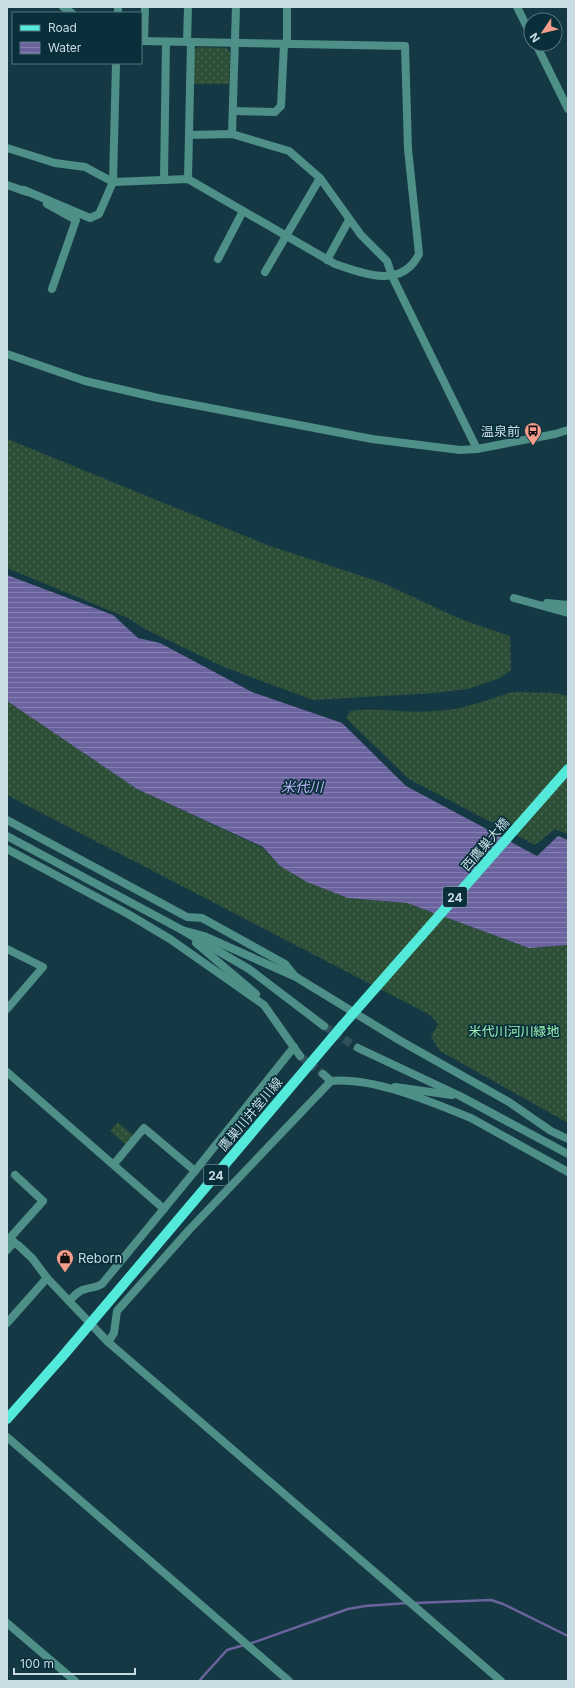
<svg xmlns="http://www.w3.org/2000/svg" width="575" height="1688" viewBox="0 0 575 1688" font-family="Inter,'Noto Sans JP',sans-serif">
	<style>
		.grass { fill: url(#grass-dots) }
		.water { fill: url(#water-rules) }
		.lines { fill: none; stroke-linecap: round; stroke-linejoin: round }
		.stream { stroke: #6b639d; stroke-width: 2.5 }
		.minor-tunnel { stroke: #30515c; stroke-width: 8; stroke-dasharray: 8 4; stroke-linecap: butt }
		.minor { stroke: #4e8f87; stroke-width: 8 }
		.tertiary { stroke: #4e8f87; stroke-width: 8 }
		.primary { stroke: #53e9db; stroke-width: 10 }
		.primary-bridge { stroke: #53e9db; stroke-width: 10 }
		.labels { text-anchor: middle; dominant-baseline: central; stroke-width: 3.5; stroke-linejoin: round; paint-order: stroke }
		.shield { fill: #082f3a; stroke: #8fa8b0; stroke-width: 1 }
		.shield-label { font-size: 12px; font-weight: bold; fill: #c9dce3 }
		.poi-label { font-size: 13px; fill: #c9dce3; stroke: #082f3a; text-anchor: end }
		.street-label { font-size: 13px; fill: #c9dce3; stroke: #082f3a }
		.park-label { font-size: 13px; fill: #9cf1b3; stroke: #082f3a }
		.water-label { font-size: 14px; font-style: italic; fill: #bdb5f9; stroke: #082f3a }
	</style>
	<defs>
		<pattern id="grass-dots" width="8" height="8" patternUnits="userSpaceOnUse"><rect width="8" height="8" fill="#2e4f37"/><path d="M2 2h.1M6 6h.1" fill="none" stroke="#4b6854" stroke-width="1.8" stroke-linecap="round"/></pattern>
		<pattern id="water-rules" width="6" height="5" patternUnits="userSpaceOnUse"><rect width="6" height="5" fill="#6b639d"/><path d="M0 2.5h6" fill="none" stroke="#8580af"/></pattern>
	</defs>
	<rect width="100%" height="100%" fill="#153944"/>
	<g class="grass">
		<path d="M 198,47 L 227,48 L 230,52 L 229,84 L 193,84 L 193,51 Z"/>
		<path d="M 7,439 L 267,545 L 383,583 L 460,619 L 510,636 L 511,670 L 500,678 L 468,689 L 434,693 L 313,700 L 224,667 L 145,629 L 128,618 L 7,568 Z"/>
		<path d="M 512,692 L 554,693 L 568,696 L 568,834 L 555,829 L 535,845 L 409,779 L 346,718 L 350,711 C 379,707 407,714 435,711 C 462,710 487,700 512,692 Z"/>
		<path d="M 7,701 L 137,789 L 263,848 L 280,866 L 348,898 L 407,903 L 529,948 L 568,945 L 568,1123 L 440,1051 L 431,1037 L 438,1024 L 430,1015 L 7,795 Z"/>
		<path d="M 118,1122 L 133,1135 L 125,1144 L 110,1131 Z"/>
	</g>
	<path class="water" d="M 7,575 L 113,615 L 138,638 L 160,643 L 252,692 L 342,723 L 406,786 L 537,856 L 558,836 L 568,840 L 568,945 L 529,948 L 407,903 L 348,898 L 307,882 L 280,866 L 263,847 L 137,789 L 7,701 Z"/>
	<g class="lines">
		<g class="stream">
			<path d="M 415,1603 L 491,1600 L 503,1604 L 568,1636"/>
			<path d="M 249,1644 L 348,1609 L 365,1606 L 408,1603"/>
			<path d="M 199,1681 L 227,1650 L 244,1645"/>
		</g>
		<g class="minor-tunnel">
			<path d="M 324,1026 L 358,1048"/>
			<path d="M 300,1056 L 323,1074"/>
		</g>
		<g class="minor">
			<path d="M 63,7 L 72,13"/>
			<path d="M 517,7 L 531,35"/>
			<path d="M 118,13 L 118,7"/>
			<path d="M 144,41 L 145,7"/>
			<path d="M 187,42 L 188,7"/>
			<path d="M 287,44 L 287,7"/>
			<path d="M 536,44 L 568,109"/>
			<path d="M 233,111 L 275,112 L 281,106 L 284,44"/>
			<path d="M 232,134 L 236,7"/>
			<path d="M 189,135 L 232,134 L 289,151 L 320,178 L 361,235 L 387,261 L 392,276 L 477,449"/>
			<path d="M 7,148 L 55,163 L 85,167 L 113,182 L 188,179 L 335,264 C 364,274 402,289 419,254 L 408,149 L 405,46 L 141,41"/>
			<path d="M 188,179 L 191,42"/>
			<path d="M 164,180 L 166,42"/>
			<path d="M 7,185 L 27,192"/>
			<path d="M 24,190 L 90,218 L 99,214 L 113,182 L 116,63"/>
			<path d="M 47,204 L 76,220 L 52,289"/>
			<path d="M 218,259 L 243,211"/>
			<path d="M 327,260 L 349,220"/>
			<path d="M 265,272 L 320,178"/>
			<path d="M 514,598 L 568,613"/>
			<path d="M 547,603 L 568,605"/>
			<path d="M 7,820 L 187,917 L 202,918 L 285,964 L 294,975"/>
			<path d="M 7,836 L 182,930 L 249,969 L 324,1026"/>
			<path d="M 7,849 L 128,914 L 170,939 L 264,1005 L 300,1056"/>
			<path d="M 182,930 L 204,936 L 296,977 L 399,1040 L 509,1102 L 551,1131 L 568,1139"/>
			<path d="M 196,943 L 256,994"/>
			<path d="M 7,949 L 43,967 L 7,1009"/>
			<path d="M 358,1048 L 460,1096 L 568,1154"/>
			<path d="M 7,1072 L 164,1209"/>
			<path d="M 323,1074 L 331,1081"/>
			<path d="M 395,1087 L 452,1095"/>
			<path d="M 114,1164 L 144,1128 L 195,1171"/>
			<path d="M 7,1238 L 18,1245 L 32,1258 L 47,1278 L 108,1342 L 501,1681"/>
			<path d="M 9,1239 L 43,1201 L 15,1175"/>
			<path d="M 7,1250 L 14,1242"/>
			<path d="M 69,1301 C 74,1296 79,1290 86,1289 C 92,1287 96,1288 102,1284 L 195,1171 L 294,1047"/>
			<path d="M 7,1323 L 47,1278"/>
			<path d="M 108,1342 L 114,1333 L 117,1311 L 189,1230 L 331,1081 C 373,1077 432,1102 471,1118 L 568,1172"/>
			<path d="M 7,1437 L 289,1681"/>
			<path d="M 7,1623 L 75,1681"/>
		</g>
		<path class="tertiary" d="M 7,354 L 85,381 L 158,398 L 372,439 L 460,450 L 477,449 L 555,434 L 568,430"/>
		<path class="primary" d="M 7,1419 L 62,1357 L 342,1026"/>
		<path class="primary-bridge" d="M 342,1026 L 568,769"/>
	</g>
	<defs>
		<symbol id="bus-pin" viewBox="-11 -11 22 30"><path d="M0 17L-7.5 6A9.5 9.5 0 1 1 7.5 6Z" fill="#f49d8c" stroke="#082f3a"/><path d="M-5-6H5V4H4V6H2V4H-2V6H-4V4H-5ZM-3.5-4V0h7V-4ZM-3.5 1.2v1.5H-2V1.2ZM2 1.2v1.5H3.5V1.2Z" fill="#111"/></symbol>
		<symbol id="shop-pin" viewBox="-11 -11 22 30"><path d="M0 17L-7.5 6A9.5 9.5 0 1 1 7.5 6Z" fill="#f49d8c" stroke="#082f3a"/><path d="M-5-2.5h2.3a2.7 3.5 0 0 1 5.4 0H5L5.5 6h-11ZM-1.5-2.5h3a1.5 2.3 0 0 0-3 0Z" fill="#111"/></symbol>
	</defs>
	<g fill-rule="evenodd">
		<use href="#bus-pin" x="523" y="421" width="20" height="27"/>
		<use href="#shop-pin" x="55" y="1248" width="20" height="27"/>
	</g>
	<g class="labels">
		<g class="shield">
			<rect x="443" y="887" width="24" height="20" rx="3"/>
			<rect x="204" y="1165" width="24" height="20" rx="3"/>
		</g>
		<g class="shield-label">
			<text x="455" y="897">24</text>
			<text x="216" y="1175">24</text>
		</g>
		<g class="poi-label">
			<text x="520" y="431">温泉前</text>
			<text x="78" y="1258" text-anchor="start">Reborn</text>
		</g>
		<g class="street-label">
			<text transform="translate(485 844) rotate(-49)">西鷹巣大橋</text>
			<text transform="translate(250 1114) rotate(-50)">鷹巣川井堂川線</text>
		</g>
		<g class="park-label">
			<text x="514" y="1031">米代川河川緑地</text>
		</g>
		<g class="water-label">
			<text x="302" y="786">米代川</text>
		</g>
	</g>
	<rect width="575" height="1688" fill="none" stroke="#c9dce3" stroke-width="16"/>
	<rect x="12" y="12" width="130" height="52" fill="#082f3a" stroke="#55747e"/>
	<rect x="20" y="25" width="20" height="6" fill="#53e9db" stroke="#55747e"/>
	<text x="48" y="32" font-size="12" fill="#c9dce3">Road</text>
	<rect x="20" y="42" width="20" height="12" fill="url(#water-rules)" stroke="#55747e"/>
	<text x="48" y="52" font-size="12" fill="#c9dce3">Water</text>
	<g transform="translate(543 32) rotate(235)"><circle r="19" fill="#082f3a" stroke="#55747e"/>
	<path d="M0-3L7 15L0 10L-7 15Z" fill="#f49d8c"/>
	<text y="-6" font-size="11" font-weight="bold" text-anchor="middle" fill="#c9dce3">N</text>
	</g>
	<path d="M14 1668v6h121v-6" fill="none" stroke="#c9dce3" stroke-width="2"/>
	<text x="20" y="1668" font-size="12" fill="#c9dce3" stroke="#082f3a" stroke-width="3" paint-order="stroke">100 m</text>
</svg>
